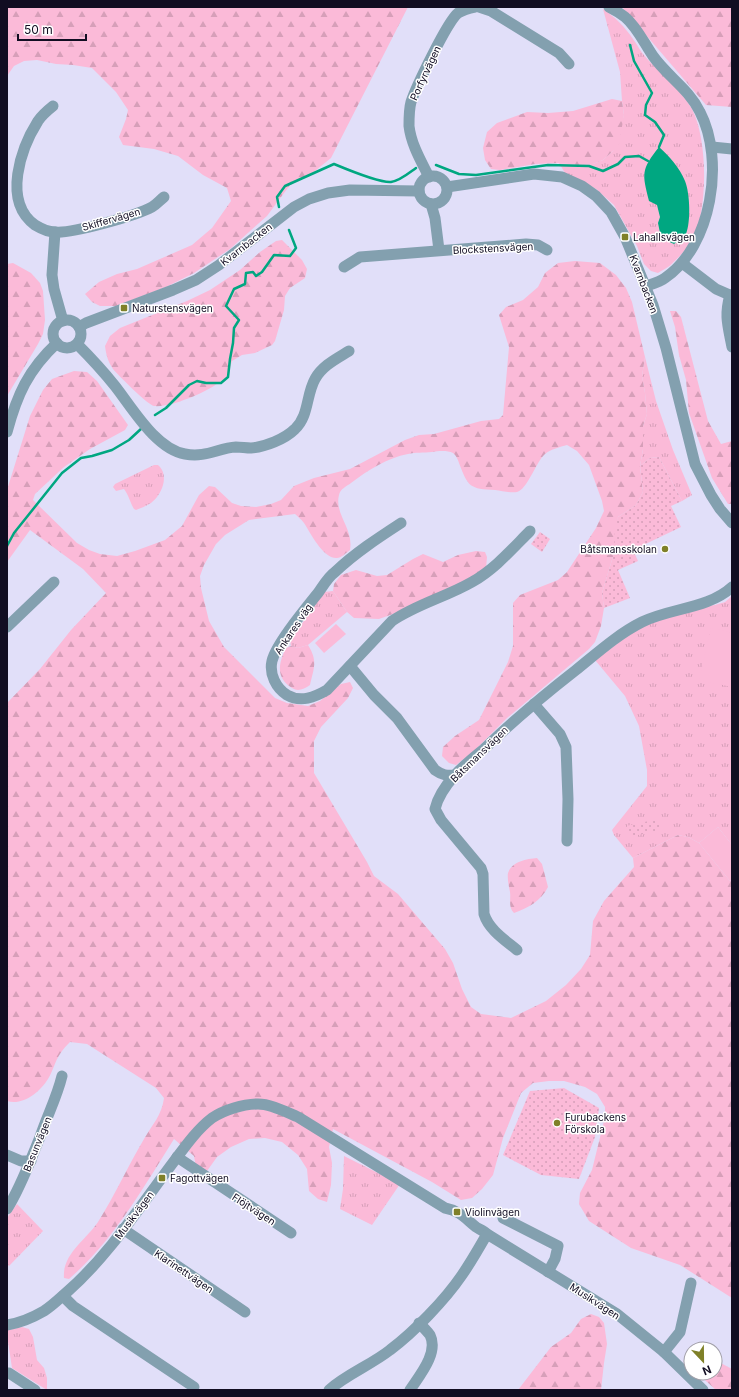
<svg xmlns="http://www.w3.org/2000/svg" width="739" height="1397" viewBox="0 0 739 1397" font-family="Inter,sans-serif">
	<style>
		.grass { fill: url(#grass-tufts) }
		.forest { fill: url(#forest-firs) }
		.park { fill: url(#park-dots) }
		.pitch { fill: #fbbad8 }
		.water { fill: #00a781 }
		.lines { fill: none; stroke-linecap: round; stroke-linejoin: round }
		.stream { stroke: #00a781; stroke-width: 2.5 }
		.minor { stroke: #83a0af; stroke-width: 11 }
		.poi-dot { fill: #7f8028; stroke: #fff; stroke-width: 1.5 }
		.labels { text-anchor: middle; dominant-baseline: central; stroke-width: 3; stroke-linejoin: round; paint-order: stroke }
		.street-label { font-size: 10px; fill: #110d22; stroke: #fff }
		.poi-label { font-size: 10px; fill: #110d22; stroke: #fff; text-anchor: start }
	</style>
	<defs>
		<pattern id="grass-tufts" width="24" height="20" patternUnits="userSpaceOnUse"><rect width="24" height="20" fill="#fbbad8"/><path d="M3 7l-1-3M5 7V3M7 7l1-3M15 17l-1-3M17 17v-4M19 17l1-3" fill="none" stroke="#d69fb9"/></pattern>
		<pattern id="forest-firs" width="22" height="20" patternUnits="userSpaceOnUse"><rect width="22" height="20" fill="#fbbad8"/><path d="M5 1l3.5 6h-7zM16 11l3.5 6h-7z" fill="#d69fb9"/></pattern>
		<pattern id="park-dots" width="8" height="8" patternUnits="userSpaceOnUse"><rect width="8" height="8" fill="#fbbad8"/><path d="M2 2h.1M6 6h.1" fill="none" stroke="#d69fb9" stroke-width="1.8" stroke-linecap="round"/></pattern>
	</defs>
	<rect width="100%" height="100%" fill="#e1dff9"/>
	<g class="grass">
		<path d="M 603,9 C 615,17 625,27 633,39 C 637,44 639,49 643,54 C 658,72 680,88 692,109 C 708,140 708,208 693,240 C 690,245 673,264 668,267 C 665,269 661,271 658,273 L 651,271 L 644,264 L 637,246 L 614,205 L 596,189 L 565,173 L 559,163 L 578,165 L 593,164 L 603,160 L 613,151 L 621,126 L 624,115 L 622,101 L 620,72 Z"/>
		<path d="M 645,357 L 656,401 L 673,450 L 692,495 L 682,501 L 659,457 L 650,458 L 640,466 L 643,449 L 643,426 L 647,414 L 645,393 L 642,376 Z"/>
		<path d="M 154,465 L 158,465 C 170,475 162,495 151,503 C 146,506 141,508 136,510 L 134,509 C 130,502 129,496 124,489 L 116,491 L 113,487 L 115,484 Z"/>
		<path d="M 333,591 L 347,612 L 308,645 L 298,648 L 291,646 L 290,641 L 324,592 Z"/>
		<path d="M 732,596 L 732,845 L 718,827 L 699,843 L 688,837 L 678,835 L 633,858 L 614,835 L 612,830 L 647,786 L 647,770 L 639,726 L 625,696 L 595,660 L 629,635 L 652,621 L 700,607 L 715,605 L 725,602 Z"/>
		<path d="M 344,1156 L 400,1184 L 372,1225 L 340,1209 L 343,1189 Z"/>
		<path d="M 17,1204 L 43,1231 L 9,1266 L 7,1264 L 7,1218 Z"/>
		<path d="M 22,1327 L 29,1329 L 33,1337 L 37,1360 L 44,1368 L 47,1378 L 47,1390 L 12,1368 L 7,1335 L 8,1330 Z"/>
	</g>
	<g class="forest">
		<path d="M 7,7 L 408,7 L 331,158 L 310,175 L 290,185 L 267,216 L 230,249 L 194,273 L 166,287 L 116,306 L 100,306 L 92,302 L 85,294 L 99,282 L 117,274 L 137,269 L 192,245 L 212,228 L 231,201 L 227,188 L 203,175 L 178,156 L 154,149 L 123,145 L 119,137 L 126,119 L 128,110 L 116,92 L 92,68 L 73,65 L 56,64 L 37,60 L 24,61 L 14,66 L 7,76 Z"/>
		<path d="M 622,7 L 732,7 L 732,107 L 706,105 Z"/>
		<path d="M 612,99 L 622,101 L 624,115 L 619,144 L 613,151 L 603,160 L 593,164 L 578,165 L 559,163 L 535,164 L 500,170 L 491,169 L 485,160 L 483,148 L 487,132 L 497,123 L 527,112 L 548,113 L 573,111 Z"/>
		<path d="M 282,240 L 302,260 L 307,269 L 305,278 L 290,288 L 285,296 L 284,310 L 275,341 L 272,345 L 255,353 L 242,355 L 232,361 C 230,366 230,372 227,376 C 215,389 172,408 154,406 C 148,405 118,375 113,369 C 108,362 106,354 105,346 L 110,336 L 120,328 L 187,301 L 210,290 L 240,270 L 260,252 L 276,241 Z"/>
		<path d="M 575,261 L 600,263 L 616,275 L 626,288 L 632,302 L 645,357 L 642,376 L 645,393 L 647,414 L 643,426 L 643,449 L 640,466 L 643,492 L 636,505 L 618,517 L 614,553 L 602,593 L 604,608 L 601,626 L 595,642 L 589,649 L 507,718 L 475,750 L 456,765 L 449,763 L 442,756 L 443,747 L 455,736 L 479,720 L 508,662 L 513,646 L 513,603 L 520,595 L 558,580 L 567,572 L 596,528 L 604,511 L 602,501 L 589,465 L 577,451 L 567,445 C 560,447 551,449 545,454 C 536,462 527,490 517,492 C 511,493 502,491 495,490 C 470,489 468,487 459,463 C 458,460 456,455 453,453 C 447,450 438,451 432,452 C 424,453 415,452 408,454 C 387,458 368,470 351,483 C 347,486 340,489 339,495 C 334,514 354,529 350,550 C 346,553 341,558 337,558 C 323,559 310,532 304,523 C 301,519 298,517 295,514 L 249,520 L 225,535 L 216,544 L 204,565 L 200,576 L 201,588 L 209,621 L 224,647 L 275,698 L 287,703 L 308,706 L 320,701 L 341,684 L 350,682 L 353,688 L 348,698 L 321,727 L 314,741 L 314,773 L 367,862 L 374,876 L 398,894 L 445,949 L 453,963 L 462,989 L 471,1007 L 481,1014 L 511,1018 L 546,1001 L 566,985 L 581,969 L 590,955 L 593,921 L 604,901 L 634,867 L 633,858 L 678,835 L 688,837 L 699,843 L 730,881 L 732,879 L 732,1298 L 680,1265 L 631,1248 L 589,1221 L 579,1204 L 580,1193 L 592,1170 L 605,1117 L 605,1107 L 597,1094 L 585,1087 L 564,1081 L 549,1081 L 533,1083 L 521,1093 L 503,1138 L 493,1175 L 482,1189 L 472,1198 L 461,1200 L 432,1182 L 333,1129 L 329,1147 L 332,1163 L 331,1185 L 327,1202 L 318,1199 L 309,1191 L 307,1169 L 298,1155 L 282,1142 L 265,1138 L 249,1139 L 231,1147 L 217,1157 L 207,1171 L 196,1167 L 194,1156 L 174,1139 C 143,1188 114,1240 69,1279 L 64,1278 C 62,1254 86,1240 98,1222 C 115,1195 128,1166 144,1139 C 152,1125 162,1115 164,1098 L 156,1088 L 87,1044 L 70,1042 C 67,1045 63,1049 60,1054 C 55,1061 53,1071 48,1079 C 40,1092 23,1106 7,1101 L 7,703 L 40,669 L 71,630 L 106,593 L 83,569 L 30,530 L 7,562 L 7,490 L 30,416 L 43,390 L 52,379 L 74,371 L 87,372 L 97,381 L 128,425 L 125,430 L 90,449 L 64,467 L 35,494 L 33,500 L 77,543 L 89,550 L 100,554 L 117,556 L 135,551 L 165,540 L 182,526 L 199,495 L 209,486 L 215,487 L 232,503 L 241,506 L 256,507 L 271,504 L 281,500 L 294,486 L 314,478 L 350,469 L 405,440 L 419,435 L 434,434 L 481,421 L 499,419 L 503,415 L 509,347 L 499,315 L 506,307 L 523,300 L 538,287 L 545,273 L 558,263 Z"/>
		<path d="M 13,263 L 31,273 L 40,283 L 43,291 L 45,320 L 43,334 L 38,344 L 7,396 L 7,264 Z"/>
		<path d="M 670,311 L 676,311 L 681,317 L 708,421 L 721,444 L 732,441 L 732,504 L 728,504 L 712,478 L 689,413 L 686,380 L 679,355 L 675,327 Z"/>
		<path d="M 476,551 L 485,552 L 487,557 L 486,568 L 467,581 L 393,614 L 379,619 L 354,618 L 347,612 L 333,591 L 334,584 L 341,575 L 356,570 L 377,576 L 387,575 L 413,559 L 423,554 L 443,562 L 458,555 Z"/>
		<path d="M 308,645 C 318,661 314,668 310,685 C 304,689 298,692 292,688 C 276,678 278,664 286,648 L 291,646 L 298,648 Z"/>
		<path d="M 537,858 L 542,864 L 548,887 C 541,901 528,908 514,913 C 508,907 511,900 510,892 C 509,887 507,878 508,873 C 512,861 527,859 537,858 Z"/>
		<path d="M 591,1314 L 599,1317 L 604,1323 L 607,1344 L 604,1363 L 601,1390 L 518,1390 L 551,1347 L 571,1333 L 581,1319 Z"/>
		<path d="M 715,1360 L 732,1369 L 732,1390 L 716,1390 L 697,1373 L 715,1373 Z"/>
	</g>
	<g class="park">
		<path d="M 659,457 L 682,501 L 671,506 L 681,527 L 633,550 L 638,561 L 618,570 L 630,598 L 604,608 L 602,593 L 614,553 L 615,527 L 618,517 L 636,505 L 643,492 L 640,466 L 650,458 Z"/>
		<path d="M 540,532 L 550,539 L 542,552 L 531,544 Z"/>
		<path d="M 658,819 L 661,830 L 629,837 L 626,826 Z"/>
		<path d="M 564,1088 L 599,1108 L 595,1137 L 579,1179 L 541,1175 L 503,1155 L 530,1091 Z"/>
	</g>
	<g class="pitch">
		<path d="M 336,624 L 346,634 L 324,653 L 315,643 Z"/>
		<path d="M 711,628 L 732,633 L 732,687 L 699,680 Z"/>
		<path d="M 718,827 L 732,845 L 732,879 L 730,881 L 699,843 Z"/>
	</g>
	<path class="water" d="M 659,147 C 669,156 680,168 685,181 C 690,193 691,222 686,234 C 683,239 678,241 674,244 L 663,239 L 660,233 L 658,223 L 660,217 L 657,205 L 649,201 C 642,173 641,170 659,147 Z"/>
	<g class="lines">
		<g class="stream">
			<path d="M 630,45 L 634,61 L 652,93 L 646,105 L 645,115 L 655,122 L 664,135 L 659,147"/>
			<path d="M 436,165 L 459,174 L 476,175 L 548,165 L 589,166 L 603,171 L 618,164 L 625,157 L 639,156 L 648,161"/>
			<path d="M 279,207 L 277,197 L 285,186 L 334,164 C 346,169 380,183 391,182 C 400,181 409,173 416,168"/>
			<path d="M 155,415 L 166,408 L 189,385 L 197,381 L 206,383 L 221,383 L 228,377 L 230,359 L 233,343 L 234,328 L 239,320 L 226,306 L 234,289 L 245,284 L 246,273 L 253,272 L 256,276 L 262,272 L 274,255 L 290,256 L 296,248 L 289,230"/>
			<path d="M 7,546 L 14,533 L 62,473 L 81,458 L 92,456 L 112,450 L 129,440 L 142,428"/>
		</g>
		<g class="minor">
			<path d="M 479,7 L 491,11 L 559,53 L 569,64"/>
			<path d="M 609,7 C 615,10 620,13 625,17 C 637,27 644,43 653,56 C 667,76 689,89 700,112 C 725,160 712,246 665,278 C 660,282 652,284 646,286"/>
			<path d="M 53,106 C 48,110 42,115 38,121 C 21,148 2,201 35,225 C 40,228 49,232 55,232 C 71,234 138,215 152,207 C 157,204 160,200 164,197"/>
			<path d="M 712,147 L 732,149"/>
			<circle cx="433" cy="190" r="14"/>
			<path d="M 429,177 C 421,161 411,144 409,126 C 409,118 409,109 411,102 C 416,87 447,22 458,13 C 463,10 470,8 475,7"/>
			<path d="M 447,187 L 534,174 L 562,177 L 582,186 L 596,196 L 611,212 L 625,237 L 653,305 L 666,348 L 695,464 L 711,495 L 720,509 L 732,523"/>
			<path d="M 431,204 L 435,218 L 439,250"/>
			<path d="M 55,232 L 52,275 L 54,289 L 63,321"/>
			<path d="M 682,263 L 716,289 L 732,296"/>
			<path d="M 344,267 L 360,257 L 526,244 L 538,245 L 547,250"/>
			<path d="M 730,295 C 724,316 728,326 732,347"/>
			<circle cx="67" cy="334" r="14"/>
			<path d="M 79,327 L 86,323 L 173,290 L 196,280 L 219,265 L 294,207 L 309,199 L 328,193 L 350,190 L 419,191"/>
			<path d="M 77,344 C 90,357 103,371 115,386 C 133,409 156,449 185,454 C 206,458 218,448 236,447 C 241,447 246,448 251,448 C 265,447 285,439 295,429 C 309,416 306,395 315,379 C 322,366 336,359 349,351"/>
			<path d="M 7,432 C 17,395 28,370 57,343"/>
			<path d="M 401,523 C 378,538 355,553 335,572 C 328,577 323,586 318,593 C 306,608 276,644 272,661 C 269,674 276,688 287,695 C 301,703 315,697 327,690 L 392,621 C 417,604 446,597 472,582 C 495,569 512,549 530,531"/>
			<path d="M 7,627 L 54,582"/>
			<path d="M 350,666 L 374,695 L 397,718 L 435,770 C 442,775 447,776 455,775"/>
			<path d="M 534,704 L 560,734 L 566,747 L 568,799 L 567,841"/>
			<path d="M 517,950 C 505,940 489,930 484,914 L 483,874 L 481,868 L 441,820 L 435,809 C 438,796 446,785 455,775 C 463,766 474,757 484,749 C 513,721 544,695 576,670 C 597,653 618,634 642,622 C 670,608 708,609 732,587"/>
			<path d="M 7,1155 L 21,1161 L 31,1161"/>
			<path d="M 177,1157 L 291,1233"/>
			<path d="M 7,1209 C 21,1187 30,1161 40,1137 C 47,1116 57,1097 62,1076"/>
			<path d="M 503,1218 L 558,1246 L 555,1259 L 548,1272"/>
			<path d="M 123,1229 L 245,1312"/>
			<path d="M 63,1296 L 73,1306 L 194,1387"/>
			<path d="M 7,1325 C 20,1323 32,1318 44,1311 C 52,1306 59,1299 67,1292 C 107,1257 137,1211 169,1168 C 182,1151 195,1131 212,1118 C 224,1110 243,1104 258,1104 C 271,1104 286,1112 298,1117 L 445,1208 C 460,1211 465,1218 476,1227 C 479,1229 484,1231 487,1234 L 617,1314 L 664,1352 L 703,1390"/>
			<path d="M 664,1352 L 680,1332 L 691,1283"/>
			<path d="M 9,1373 L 35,1390"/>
			<path d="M 329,1390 C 347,1374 371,1365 390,1350 C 414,1332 445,1300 462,1275 C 471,1262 479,1248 487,1234"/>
			<path d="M 410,1390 C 419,1376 439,1353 430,1335 C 427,1331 423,1327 419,1323"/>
		</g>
	</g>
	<g class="poi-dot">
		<rect x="621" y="233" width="8" height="8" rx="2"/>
		<rect x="120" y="304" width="8" height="8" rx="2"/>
		<circle cx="665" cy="549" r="4"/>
		<circle cx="557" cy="1123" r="4"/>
		<rect x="158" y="1174" width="8" height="8" rx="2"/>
		<rect x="453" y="1208" width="8" height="8" rx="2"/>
	</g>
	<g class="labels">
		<g class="street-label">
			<text transform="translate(425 73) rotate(-65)">Porfyrvägen</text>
			<text transform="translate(111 219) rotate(-16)">Skiffervägen</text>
			<text transform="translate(246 244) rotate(-38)">Kvarnbacken</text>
			<text transform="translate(493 248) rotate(-3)">Blockstensvägen</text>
			<text transform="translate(644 284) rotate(69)">Kvarnbacken</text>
			<text transform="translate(293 629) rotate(-56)">Ankares väg</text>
			<text transform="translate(479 754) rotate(-44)">Båtsmansvägen</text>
			<text transform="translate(37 1144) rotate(-68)">Basunvägen</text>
			<text transform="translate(254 1209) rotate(33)">Flöjtvägen</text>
			<text transform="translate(134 1215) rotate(-53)">Musikvägen</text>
			<text transform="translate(184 1271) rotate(34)">Klarinettvägen</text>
			<text transform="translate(595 1301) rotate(33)">Musikvägen</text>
		</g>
		<g class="poi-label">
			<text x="633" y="237">Lahallsvägen</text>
			<text x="132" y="308">Naturstensvägen</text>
			<text x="657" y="549" text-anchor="end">Båtsmansskolan</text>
			<text x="565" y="1117">Furubackens<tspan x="565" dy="12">Förskola</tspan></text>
			<text x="170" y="1178">Fagottvägen</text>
			<text x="465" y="1212">Violinvägen</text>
		</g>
	</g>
	<rect width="739" height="1397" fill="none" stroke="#110d22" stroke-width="16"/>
	<g transform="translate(703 1361) rotate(158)"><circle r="19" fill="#ffffff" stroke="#a09ea7"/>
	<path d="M0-3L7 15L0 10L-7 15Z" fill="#7f8028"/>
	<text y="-6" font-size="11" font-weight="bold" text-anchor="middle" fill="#110d22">N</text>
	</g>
	<path d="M18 34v6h68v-6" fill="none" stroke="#110d22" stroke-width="2"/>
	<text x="24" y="34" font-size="12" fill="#110d22" stroke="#ffffff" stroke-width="3" paint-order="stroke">50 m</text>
</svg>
